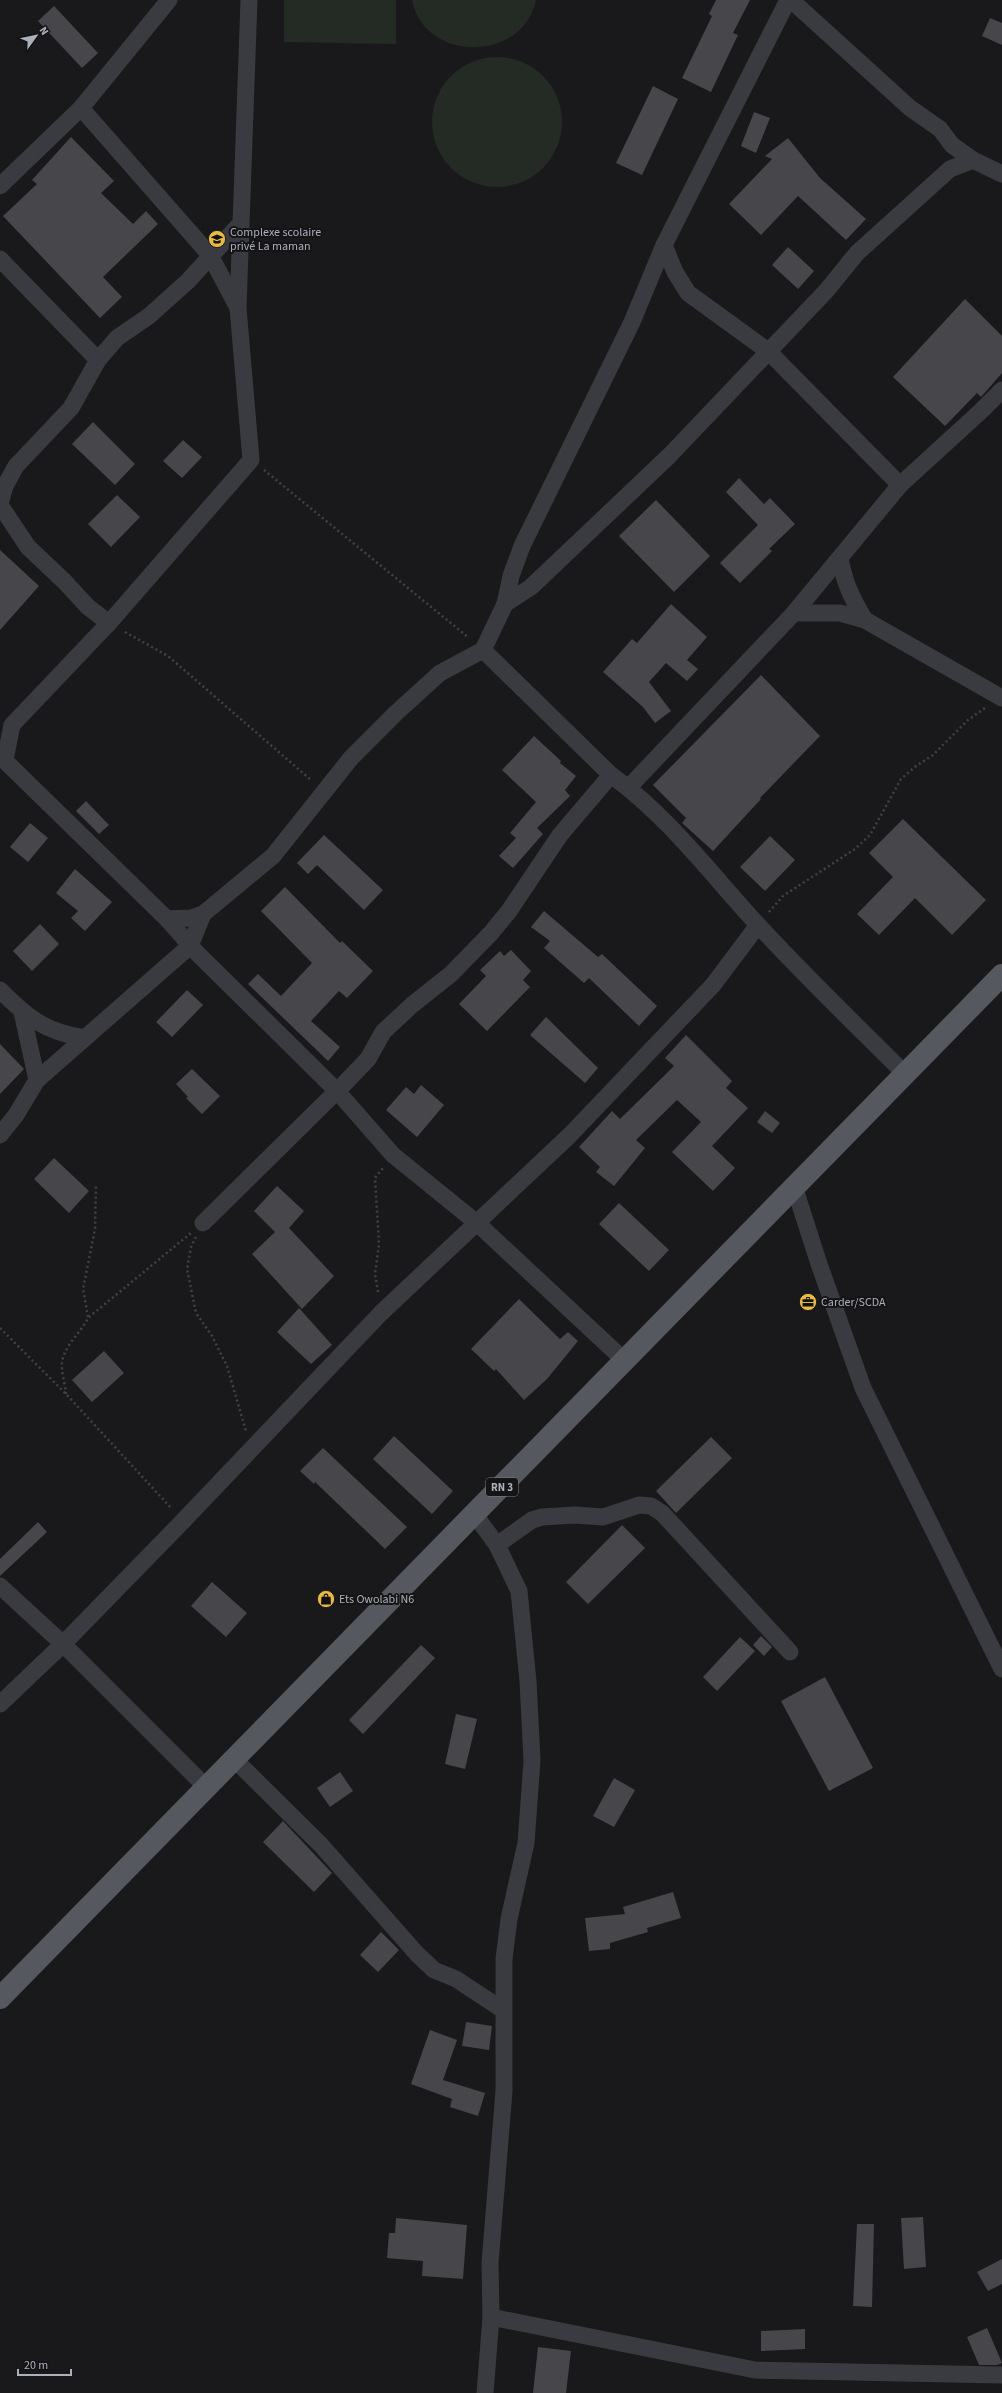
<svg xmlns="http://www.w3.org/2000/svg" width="1002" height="2393" viewBox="0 0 1002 2393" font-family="'Source Sans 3',sans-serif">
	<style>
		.green { fill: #232b24 }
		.building { fill: #46464b }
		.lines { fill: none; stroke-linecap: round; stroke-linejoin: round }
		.path { stroke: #404247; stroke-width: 2.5; stroke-dasharray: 2 3; stroke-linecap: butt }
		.minor { stroke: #3a3b40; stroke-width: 17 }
		.primary { stroke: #56585f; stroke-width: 22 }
		.labels { text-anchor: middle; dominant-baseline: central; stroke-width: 4; stroke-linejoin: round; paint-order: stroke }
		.shield { fill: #141416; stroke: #7e8189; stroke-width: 1 }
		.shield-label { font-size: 11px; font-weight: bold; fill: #acb0ba }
		.poi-label { font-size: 12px; fill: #acb0ba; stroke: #141416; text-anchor: start }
	</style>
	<rect width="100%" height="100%" fill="#19191b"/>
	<g class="green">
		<path d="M 284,0 L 396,0 L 396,44 L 284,42 Z"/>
		<path d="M 412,0 L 536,0 C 523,63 424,63 412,0 Z"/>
		<circle cx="497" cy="122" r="65"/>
	</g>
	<g class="building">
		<path d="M 716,0 L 750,0 L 733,33 L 738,35 L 711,92 L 682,78 L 712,16 L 709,14 Z"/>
		<path d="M 54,6 L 98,53 L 82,68 L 38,21 Z"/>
		<path d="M 990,18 L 1002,23 L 1002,45 L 982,36 Z"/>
		<path d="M 653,86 L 678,99 L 642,175 L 616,163 Z"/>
		<path d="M 754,112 L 770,118 L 756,153 L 741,146 Z"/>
		<path d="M 71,137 L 114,181 L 101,193 L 133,224 L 146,211 L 158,224 L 103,277 L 122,297 L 100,318 L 3,216 L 37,184 L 32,180 Z"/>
		<path d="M 788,138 L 820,178 L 866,219 L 846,240 L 798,196 L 761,235 L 729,204 L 772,159 L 765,156 Z"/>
		<path d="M 788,247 L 814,271 L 798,289 L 772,265 Z"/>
		<path d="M 965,299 L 1002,336 L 1002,373 L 981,397 L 977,393 L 945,426 L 893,377 Z"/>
		<path d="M 93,422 L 135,464 L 115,485 L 72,444 Z"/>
		<path d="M 183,440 L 202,457 L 182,478 L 163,461 Z"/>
		<path d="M 739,478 L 764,504 L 770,498 L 795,524 L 769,549 L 772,551 L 740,583 L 720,563 L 758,525 L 726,492 Z"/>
		<path d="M 117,495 L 140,517 L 111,547 L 88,524 Z"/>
		<path d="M 656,500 L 710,556 L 674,592 L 619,536 Z"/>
		<path d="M 0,550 L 39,586 L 0,630 Z"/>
		<path d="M 671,604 L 707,637 L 687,660 L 698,669 L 687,681 L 666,663 L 649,682 L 671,711 L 655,723 L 643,707 L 603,672 L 632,639 L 637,643 Z"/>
		<path d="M 761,675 L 820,736 L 760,798 L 761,799 L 713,851 L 682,823 L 686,818 L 653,785 Z"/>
		<path d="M 534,736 L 561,761 L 560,763 L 576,776 L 565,790 L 570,796 L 537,828 L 543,834 L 513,868 L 499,856 L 516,838 L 510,833 L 536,802 L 502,770 Z"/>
		<path d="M 86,801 L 109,825 L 99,834 L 76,811 Z"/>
		<path d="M 903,819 L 986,900 L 952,935 L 915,898 L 879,935 L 857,914 L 893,877 L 869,853 Z"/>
		<path d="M 30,823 L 48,838 L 28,862 L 10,847 Z"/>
		<path d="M 324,835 L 383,890 L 364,910 L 317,865 L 308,874 L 297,863 Z"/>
		<path d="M 770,836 L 795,860 L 765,891 L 740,867 Z"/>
		<path d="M 75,869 L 112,902 L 85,931 L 71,918 L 78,911 L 56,893 Z"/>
		<path d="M 285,887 L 340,943 L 342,941 L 373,971 L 347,998 L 339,991 L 311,1021 L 340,1047 L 328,1061 L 248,984 L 258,974 L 281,996 L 312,963 L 261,911 Z"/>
		<path d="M 544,911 L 598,957 L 602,954 L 657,1006 L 639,1026 L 589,978 L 584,983 L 544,948 L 550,941 L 531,927 Z"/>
		<path d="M 40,924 L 59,944 L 32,971 L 13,951 Z"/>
		<path d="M 511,950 L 531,971 L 523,980 L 530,987 L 487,1031 L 459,1004 L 486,976 L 480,970 L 500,951 L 504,956 Z"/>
		<path d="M 187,990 L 203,1005 L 172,1037 L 156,1022 Z"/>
		<path d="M 546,1017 L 598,1068 L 585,1083 L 530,1035 Z"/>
		<path d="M 686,1035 L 732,1081 L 726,1088 L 748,1108 L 712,1146 L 735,1168 L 713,1191 L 672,1152 L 701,1122 L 677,1100 L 636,1140 L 645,1148 L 614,1186 L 596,1172 L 600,1167 L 579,1147 L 612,1111 L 620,1119 L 674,1066 L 665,1058 Z"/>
		<path d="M 0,1044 L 24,1069 L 0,1094 Z"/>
		<path d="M 192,1069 L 220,1096 L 202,1114 L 186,1098 L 188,1097 L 176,1084 Z"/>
		<path d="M 421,1085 L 444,1105 L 417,1137 L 386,1110 L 406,1087 L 414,1094 Z"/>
		<path d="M 765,1111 L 780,1123 L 772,1133 L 757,1122 Z"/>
		<path d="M 54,1158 L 89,1191 L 69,1213 L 34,1179 Z"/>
		<path d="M 277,1186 L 304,1211 L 289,1228 L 334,1276 L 302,1309 L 252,1254 L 275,1232 L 254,1211 Z"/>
		<path d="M 619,1203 L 669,1250 L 649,1271 L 599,1224 Z"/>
		<path d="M 519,1299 L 560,1339 L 568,1332 L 578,1341 L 547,1379 L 524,1400 L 496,1369 L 494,1371 L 471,1349 Z"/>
		<path d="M 299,1308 L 332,1345 L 311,1364 L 277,1332 Z"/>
		<path d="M 104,1351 L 124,1373 L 92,1402 L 72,1380 Z"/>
		<path d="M 394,1436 L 453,1491 L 432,1514 L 373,1459 Z"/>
		<path d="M 711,1437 L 732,1458 L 676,1513 L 656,1491 Z"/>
		<path d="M 323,1448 L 407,1527 L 385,1549 L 315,1482 L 314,1484 L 300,1471 Z"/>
		<path d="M 38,1522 L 47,1532 L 0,1576 L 0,1559 Z"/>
		<path d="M 622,1525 L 645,1548 L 588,1604 L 566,1582 Z"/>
		<path d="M 212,1582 L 247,1613 L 226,1637 L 191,1606 Z"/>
		<path d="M 761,1636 L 772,1647 L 764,1656 L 753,1645 Z"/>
		<path d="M 740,1637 L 755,1651 L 717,1691 L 703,1677 Z"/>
		<path d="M 421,1645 L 435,1658 L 363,1734 L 349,1720 Z"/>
		<path d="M 825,1677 L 873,1768 L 829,1791 L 781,1701 Z"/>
		<path d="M 456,1714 L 477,1719 L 465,1769 L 445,1764 Z"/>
		<path d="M 340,1772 L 353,1791 L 330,1807 L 317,1788 Z"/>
		<path d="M 614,1778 L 635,1790 L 614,1827 L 593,1816 Z"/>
		<path d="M 283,1821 L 332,1873 L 314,1892 L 263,1842 Z"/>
		<path d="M 673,1892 L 681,1918 L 647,1928 L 648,1932 L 610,1943 L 610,1949 L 589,1951 L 585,1918 L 625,1914 L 623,1907 Z"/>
		<path d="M 381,1932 L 399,1950 L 378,1972 L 360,1955 Z"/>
		<path d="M 466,2022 L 492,2026 L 489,2050 L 462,2046 Z"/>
		<path d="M 430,2030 L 457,2040 L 443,2080 L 485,2093 L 478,2116 L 450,2107 L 452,2099 L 411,2084 Z"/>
		<path d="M 923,2217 L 926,2267 L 904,2269 L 901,2218 Z"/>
		<path d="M 396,2218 L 467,2225 L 463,2279 L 422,2276 L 423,2261 L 387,2258 L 389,2233 L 395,2233 Z"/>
		<path d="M 857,2224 L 874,2224 L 872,2307 L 853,2306 Z"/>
		<path d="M 1002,2259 L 1002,2284 L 988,2291 L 977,2272 Z"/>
		<path d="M 987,2328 L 1002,2363 L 997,2365 L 979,2365 L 967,2337 Z"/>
		<path d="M 805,2329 L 805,2349 L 761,2351 L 761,2331 Z"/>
		<path d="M 538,2347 L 571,2351 L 566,2393 L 533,2393 Z"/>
	</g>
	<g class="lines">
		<g class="path">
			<path d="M 264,470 L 469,638"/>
			<path d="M 125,632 L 168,656 L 311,780"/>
			<path d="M 769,912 L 783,896 L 855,849 L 870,835 L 901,779 L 916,766 L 933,755 L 968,720 L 985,708"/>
			<path d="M 196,1237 L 191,1247 L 187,1269 L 196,1313 L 212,1336 L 227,1366 L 246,1431"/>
			<path d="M 378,1292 L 375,1274 L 379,1244 L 375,1178 L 383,1168"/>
			<path d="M 88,1317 L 83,1289 L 95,1229 L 96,1185"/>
			<path d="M 0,1328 L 66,1394 L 172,1509"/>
			<path d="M 66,1394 C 65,1384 61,1371 62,1362 C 65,1344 81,1333 88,1318 L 191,1233"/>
		</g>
		<g class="minor">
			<path d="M 791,0 L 910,108 L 940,129 L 952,145 L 973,160 L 1002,174"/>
			<path d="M 81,108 L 210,255 L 237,306"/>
			<path d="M 0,186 L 81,108 L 169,0"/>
			<path d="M 664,245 L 675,272 L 688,293 L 768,351 L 900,485"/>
			<path d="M 0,259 L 98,360"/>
			<path d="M 0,504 L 5,486 L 16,466 L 71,408 L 98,360 L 117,338 L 149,316 L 188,281 L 240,224"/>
			<path d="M 0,505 L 28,547 L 65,582 L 88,607 L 109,623"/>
			<path d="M 840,558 C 844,582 852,599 865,620"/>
			<path d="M 505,604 L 531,587 L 670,455 L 827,290 L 857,253 L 950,169 L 973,160"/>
			<path d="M 794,613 L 840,613 L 865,620 L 1002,698"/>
			<path d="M 483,650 L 611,775 C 668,816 711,874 758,925 C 805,976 856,1025 905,1074"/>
			<path d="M 0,756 L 167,919 L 197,953 L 337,1091 L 393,1155 L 477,1223 L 625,1361"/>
			<path d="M 5,760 L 12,725 L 109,623 L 251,460 L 238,308 L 249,0"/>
			<path d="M 629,787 L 794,613 L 900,485 L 981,411 L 1002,390"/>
			<path d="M 167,919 L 191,918 L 203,914 L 273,856 L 351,758 L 396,713 L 440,673 L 483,650 L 505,604 L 511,576 L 522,546 L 632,322 L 664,245 L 788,0"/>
			<path d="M 0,990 C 28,1018 45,1032 85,1038"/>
			<path d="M 22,1012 L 37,1080"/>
			<path d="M 0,1135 L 16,1115 L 37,1080 L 190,946 L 203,914"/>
			<path d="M 794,1186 L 819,1264 L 863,1388 L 1002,1669"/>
			<path d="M 203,1223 L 344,1084 L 368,1059 L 383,1032 L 412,1005 L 451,974 L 491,933 L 509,911 L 560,835 L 611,775"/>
			<path d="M 475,1515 L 497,1545 L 519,1591 L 528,1681 L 532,1761 L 526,1843 L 509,1919 L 504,1959 L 504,2091 L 490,2263 L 491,2317 L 485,2393"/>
			<path d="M 497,1545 L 532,1520 L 542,1517 L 575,1515 L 603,1517 L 639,1505 L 651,1506 L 662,1513 L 790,1652"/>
			<path d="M 0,1586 L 63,1644 L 206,1787"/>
			<path d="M 0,1704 L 63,1644 L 183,1521 L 381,1313 L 570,1135 L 713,985 L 758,925"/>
			<path d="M 234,1759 L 321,1845 L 417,1954 L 434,1970 L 456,1979 L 503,2010"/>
			<path d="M 491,2317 L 755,2370 L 1002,2375"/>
		</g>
		<path class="primary" d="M 0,1998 L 1002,975"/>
	</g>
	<defs>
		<symbol id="school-disc" viewBox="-11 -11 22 22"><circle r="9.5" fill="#e7ba45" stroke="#141416"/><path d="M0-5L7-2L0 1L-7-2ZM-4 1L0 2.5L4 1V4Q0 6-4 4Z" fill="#111"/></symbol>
		<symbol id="office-disc" viewBox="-11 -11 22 22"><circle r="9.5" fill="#e7ba45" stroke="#141416"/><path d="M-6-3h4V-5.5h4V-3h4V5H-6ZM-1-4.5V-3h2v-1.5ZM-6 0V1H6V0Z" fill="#111"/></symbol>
		<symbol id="shop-disc" viewBox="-11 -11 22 22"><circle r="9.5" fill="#e7ba45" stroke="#141416"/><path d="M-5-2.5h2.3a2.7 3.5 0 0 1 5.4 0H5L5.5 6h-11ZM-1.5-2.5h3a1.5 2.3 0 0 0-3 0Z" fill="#111"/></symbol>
	</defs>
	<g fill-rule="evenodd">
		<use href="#school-disc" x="207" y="229" width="20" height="20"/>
		<use href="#office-disc" x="798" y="1292" width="20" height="20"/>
		<use href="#shop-disc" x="316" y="1589" width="20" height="20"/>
	</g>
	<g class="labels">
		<rect class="shield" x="486" y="1478" width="32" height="18" rx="3"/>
		<g class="shield-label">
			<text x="502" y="1487">RN 3</text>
		</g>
		<g class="poi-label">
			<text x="230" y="232">Complexe scolaire<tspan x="230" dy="14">privé La maman</tspan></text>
			<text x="821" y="1302">Carder/SCDA</text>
			<text x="339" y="1599">Ets Owolabi N6</text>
		</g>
	</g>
	<g transform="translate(36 36) rotate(57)" stroke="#141416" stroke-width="3" paint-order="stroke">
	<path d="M0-3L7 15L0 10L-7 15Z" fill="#acb0ba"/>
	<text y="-6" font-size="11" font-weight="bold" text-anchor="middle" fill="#acb0ba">N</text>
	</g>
	<path d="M18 2369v6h53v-6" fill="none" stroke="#acb0ba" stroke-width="2"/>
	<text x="24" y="2369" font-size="12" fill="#acb0ba" stroke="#141416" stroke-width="3" paint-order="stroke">20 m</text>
</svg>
